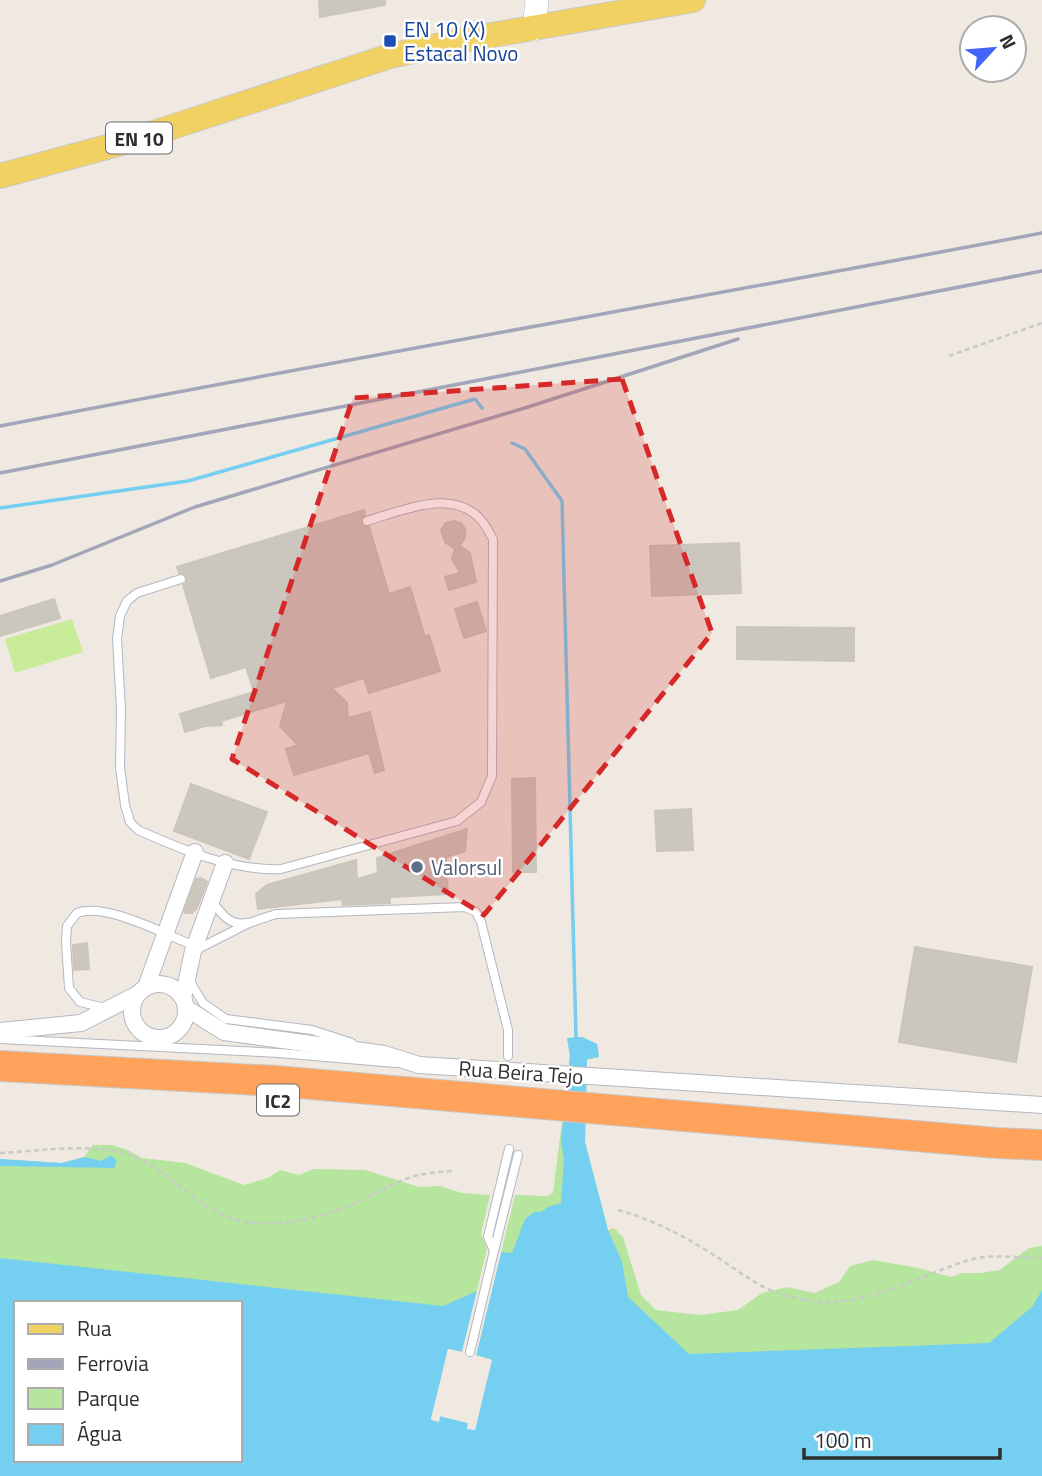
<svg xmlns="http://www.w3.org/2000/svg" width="1042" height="1476" viewBox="0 0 1042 1476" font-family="'Titillium Web',sans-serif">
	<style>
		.green { fill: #b6e59e }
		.pitch { fill: #c9ec9a }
		.water { fill: #75cff0; fill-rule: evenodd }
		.pier { fill: #efe9e1 }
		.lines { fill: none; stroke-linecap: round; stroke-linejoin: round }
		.stream { stroke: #75cff0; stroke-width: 3.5 }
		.building { fill: #cbc7bf; stroke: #cbc5ba; stroke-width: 2 }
		.lane-casing { stroke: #b4b7c1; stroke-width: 10 }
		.street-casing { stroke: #b4b7c1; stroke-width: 18 }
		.secondary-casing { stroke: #b4b7c1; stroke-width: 24 }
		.primary-casing { stroke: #c9c9c9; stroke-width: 26 }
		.highway-casing { stroke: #c9c9c9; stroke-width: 32 }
		.path { stroke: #c9c9c9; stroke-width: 2.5; stroke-dasharray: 5 3.5; stroke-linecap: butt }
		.lane { stroke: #fff; stroke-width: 8 }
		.street { stroke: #fff; stroke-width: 16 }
		.secondary { stroke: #fff; stroke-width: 23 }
		.primary { stroke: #f2d163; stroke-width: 24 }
		.highway { stroke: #ffa35c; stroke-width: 30 }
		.rail { stroke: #a3a6b8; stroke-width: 3.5 }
		.marked { fill: #d62828; fill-opacity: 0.2; stroke: #d62828; stroke-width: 5; stroke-dasharray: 14 9; stroke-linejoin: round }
		.transit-dot { fill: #1a4fb4; stroke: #fff; stroke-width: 2.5 }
		.service-dot { fill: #5c6f8a; stroke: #fff; stroke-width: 2.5 }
		.labels { text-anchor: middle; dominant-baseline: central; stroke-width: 5; stroke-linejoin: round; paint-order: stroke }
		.shield { fill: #fff; stroke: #6d6d6d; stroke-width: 2 }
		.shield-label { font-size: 19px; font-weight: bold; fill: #2e2e2e }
		.transit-label { font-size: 21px; fill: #164399; stroke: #fff; text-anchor: start }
		.service-label { font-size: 21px; fill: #4e5e75; stroke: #fff; text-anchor: start }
		.street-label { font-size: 21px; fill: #2e2e2e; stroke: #fff }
	</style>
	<rect width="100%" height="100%" fill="#efe9e1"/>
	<g class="green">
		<path d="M 582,1037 L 597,1044 L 599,1057 L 587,1060 L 585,1142 L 608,1230 L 614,1228 L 623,1237 L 641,1295 L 656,1310 L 700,1315 L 738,1310 L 762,1293 L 787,1287 L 815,1293 L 839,1282 L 850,1266 L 873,1260 L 918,1268 L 951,1277 L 962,1273 L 980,1273 L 1000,1270 L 1029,1248 L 1042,1246 L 1042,1448 L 489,1372 L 491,1360 L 476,1356 L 515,1195 L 547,1196 L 553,1193 L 570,1056 L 567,1038 Z"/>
		<path d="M 93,1145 L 111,1145 L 128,1150 L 142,1158 L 185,1163 L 244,1185 L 268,1178 L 280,1170 L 299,1175 L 314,1169 L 365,1170 L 419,1187 L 440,1186 L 462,1193 L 490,1195 L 481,1234 L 487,1249 L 462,1352 L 448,1349 L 438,1390 L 240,1303 L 16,1303 L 0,1331 L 0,1159 L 61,1163 L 84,1157 Z"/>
	</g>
	<path class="pitch" d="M 72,619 L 83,652 L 15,673 L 5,639 Z"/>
	<g class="water">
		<path d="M 582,1037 L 597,1044 L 599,1057 L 587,1059 L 585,1142 L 608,1230 L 622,1262 L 628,1297 L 689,1354 L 989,1343 L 1033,1306 L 1042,1290 L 1042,1476 L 0,1476 L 0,1258 L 443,1306 L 477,1291 L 462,1352 L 448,1349 L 431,1419 L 439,1421 L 440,1416 L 468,1423 L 475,1430 L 491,1359 L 476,1356 L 501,1252 L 512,1253 L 525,1219 L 534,1212 L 541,1212 L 548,1207 L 561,1203 L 564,1160 L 561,1140 L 570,1056 L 567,1038 ZM 16,1303 L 240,1303 L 240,1460 L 16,1460 Z"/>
		<path d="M 111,1155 L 117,1161 L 114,1168 L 0,1166 L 0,1159 L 61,1163 L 85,1157 L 101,1161 Z"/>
	</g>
	<path class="pier" d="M 500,1249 L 502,1249 L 476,1355 L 492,1360 L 475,1430 L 467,1429 L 468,1423 L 440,1416 L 439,1422 L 431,1420 L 448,1349 L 462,1352 L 478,1287 L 480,1291 L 466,1353 L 462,1356 L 450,1353 L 435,1417 L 440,1413 L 469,1420 L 472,1426 L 487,1362 L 475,1359 L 473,1355 Z"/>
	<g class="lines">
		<g class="stream">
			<path d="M 512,443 L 525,449 L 562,501 L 576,1038"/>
			<path d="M 0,508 L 188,481 L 475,399 L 482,408"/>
		</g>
	</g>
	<g class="building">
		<path d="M 319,0 L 385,0 L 385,5 L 320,17 Z"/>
		<path d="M 364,510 L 365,515 L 361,522 L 363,526 L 369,527 L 389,594 L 410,587 L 425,637 L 429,635 L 440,671 L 369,693 L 364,678 L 332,688 L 347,703 L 348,718 L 370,712 L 384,770 L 375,773 L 369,753 L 294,775 L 286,749 L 298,745 L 280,726 L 287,701 L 221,721 L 222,725 L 205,726 L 185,732 L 180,714 L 254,692 L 246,667 L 211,678 L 183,585 L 186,583 L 187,578 L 185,574 L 179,573 L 177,567 Z"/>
		<path d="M 454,521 L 461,523 L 465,529 L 465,537 L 460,546 L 470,553 L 476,582 L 449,590 L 445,577 L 460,573 L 452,559 L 455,549 L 445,542 L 441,530 L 446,523 Z"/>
		<path d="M 739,543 L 741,593 L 652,596 L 650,546 Z"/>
		<path d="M 54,599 L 60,618 L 0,636 L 0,616 Z"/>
		<path d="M 477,602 L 486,631 L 464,638 L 455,609 Z"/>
		<path d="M 737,627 L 854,628 L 854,661 L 737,659 Z"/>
		<path d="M 535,778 L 536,872 L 513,872 L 512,779 Z"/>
		<path d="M 191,784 L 267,812 L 249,859 L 174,831 Z"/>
		<path d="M 691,809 L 693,850 L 657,851 L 655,811 Z"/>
		<path d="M 467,829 L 465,851 L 446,857 L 448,894 L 390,897 L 390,903 L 343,905 L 342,899 L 258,909 L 256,894 L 267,885 L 356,860 L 357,879 L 378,873 L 377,858 Z"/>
		<path d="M 201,878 L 207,882 L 197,908 L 192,913 L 186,913 L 184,912 L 196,879 Z"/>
		<path d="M 87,943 L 89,969 L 74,970 L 73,945 Z"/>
		<path d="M 915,947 L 1032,967 L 1016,1062 L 899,1042 Z"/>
	</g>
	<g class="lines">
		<defs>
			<g id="lane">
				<path d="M 181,579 L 137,593 L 127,601 L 120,616 L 117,639 L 121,709 L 120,767 L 125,805 L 130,822 L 138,830 C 183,850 232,871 281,869 L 457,821 L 481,802 L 492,776 L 493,539 C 489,533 486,525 481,520 C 453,487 401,511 367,521"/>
				<path d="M 211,900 C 221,913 229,926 246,923"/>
				<path d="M 196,950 L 249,923 L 276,914 L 465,907 L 476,912 L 481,922 L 508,1030 L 508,1056"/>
				<path d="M 189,980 L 203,1003 L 226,1019 L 312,1030 L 352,1043"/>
				<path d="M 105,1008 L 80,1002 L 69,988 L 66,942 L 67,926 L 77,913 C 106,902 166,935 195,946"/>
				<path d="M 0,1039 L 279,1053 L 395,1063"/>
				<path d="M 494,1251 L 518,1155"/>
				<path d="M 470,1352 L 494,1251 L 488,1237 L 509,1149"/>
			</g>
			<g id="street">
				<circle cx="159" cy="1011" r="27"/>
				<path d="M 146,987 L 195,852"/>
				<path d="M 183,998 L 193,951 L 225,863"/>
				<path d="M 186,1008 L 224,1032 L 384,1054 L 419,1065 L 1042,1105"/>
				<path d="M 0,1031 L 81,1023 L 138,994"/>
			</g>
			<path id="secondary" d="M 534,29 L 537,0"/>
			<path id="primary" d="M 0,176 L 129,141 L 390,56 L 469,39 L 693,0"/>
			<path id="highway" d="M 0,1066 L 276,1081 L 997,1143 L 1042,1145"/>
		</defs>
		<use href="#lane" class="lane-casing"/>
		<use href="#street" class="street-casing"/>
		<use href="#secondary" class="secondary-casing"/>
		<use href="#primary" class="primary-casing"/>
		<use href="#highway" class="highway-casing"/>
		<g class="path">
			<path d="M 949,356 L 1042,323"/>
			<path d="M 0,1153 C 40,1151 96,1142 133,1156 C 179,1175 202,1221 258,1223 C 291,1225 321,1217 351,1205 C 373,1196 392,1183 415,1176 C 426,1173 439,1172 452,1171"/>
			<path d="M 618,1210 C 651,1219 680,1234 709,1252 C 745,1274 760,1292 804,1300 C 863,1311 917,1275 973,1259 C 991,1254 1022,1258 1042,1258"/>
		</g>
		<use href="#lane" class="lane"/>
		<use href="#street" class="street"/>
		<use href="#secondary" class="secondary"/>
		<use href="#primary" class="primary"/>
		<use href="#highway" class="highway"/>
		<g class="rail">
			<path d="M 0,426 C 347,358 695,299 1042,233"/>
			<path d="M 0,473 L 1042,271"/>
			<path d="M 0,581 L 52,565 L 195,507 L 528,407 L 738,339"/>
		</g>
	</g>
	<path class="marked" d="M 622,379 L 712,633 L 484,915 L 232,759 L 353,398 Z"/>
	<rect class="transit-dot" x="383" y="34" width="14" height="14" rx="3.5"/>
	<circle class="service-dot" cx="417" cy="867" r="7"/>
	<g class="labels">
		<g class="shield">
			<rect x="106" y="122.5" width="66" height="31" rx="5"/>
			<rect x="257" y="1084.5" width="42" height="31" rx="5"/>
		</g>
		<g class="shield-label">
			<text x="139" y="138">EN 10</text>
			<text x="278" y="1100">IC2</text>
		</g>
		<g class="transit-label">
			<text x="404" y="29">EN 10 (X)<tspan x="404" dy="24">Estacal Novo</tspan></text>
		</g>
		<g class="service-label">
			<text x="431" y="867">Valorsul</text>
		</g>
		<g class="street-label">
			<text transform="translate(521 1072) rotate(4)">Rua Beira Tejo</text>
		</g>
	</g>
	<rect x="14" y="1301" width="228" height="161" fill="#ffffff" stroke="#ababab" stroke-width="2"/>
	<rect x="28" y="1324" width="35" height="10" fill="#f2d163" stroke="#ababab" stroke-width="2"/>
	<text x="77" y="1336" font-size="21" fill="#2e2e2e">Rua</text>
	<rect x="28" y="1359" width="35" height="10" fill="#a3a6b8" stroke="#ababab" stroke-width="2"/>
	<text x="77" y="1371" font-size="21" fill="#2e2e2e">Ferrovia</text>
	<rect x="28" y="1388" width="35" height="21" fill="#b6e59e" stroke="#ababab" stroke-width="2"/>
	<text x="77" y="1406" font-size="21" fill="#2e2e2e">Parque</text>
	<rect x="28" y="1424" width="35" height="21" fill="#75cff0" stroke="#ababab" stroke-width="2"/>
	<text x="77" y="1441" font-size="21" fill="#2e2e2e">Água</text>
	<g transform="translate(993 49) rotate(64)"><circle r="33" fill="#ffffff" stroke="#ababab" stroke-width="2"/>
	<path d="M0-5L12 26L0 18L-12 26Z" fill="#4264fb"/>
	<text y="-10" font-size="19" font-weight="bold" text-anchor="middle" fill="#2e2e2e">N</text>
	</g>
	<path d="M804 1448v10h196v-10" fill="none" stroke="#2e2e2e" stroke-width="3.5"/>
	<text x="814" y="1448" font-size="21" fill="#2e2e2e" stroke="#ffffff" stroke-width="5" paint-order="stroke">100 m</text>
</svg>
